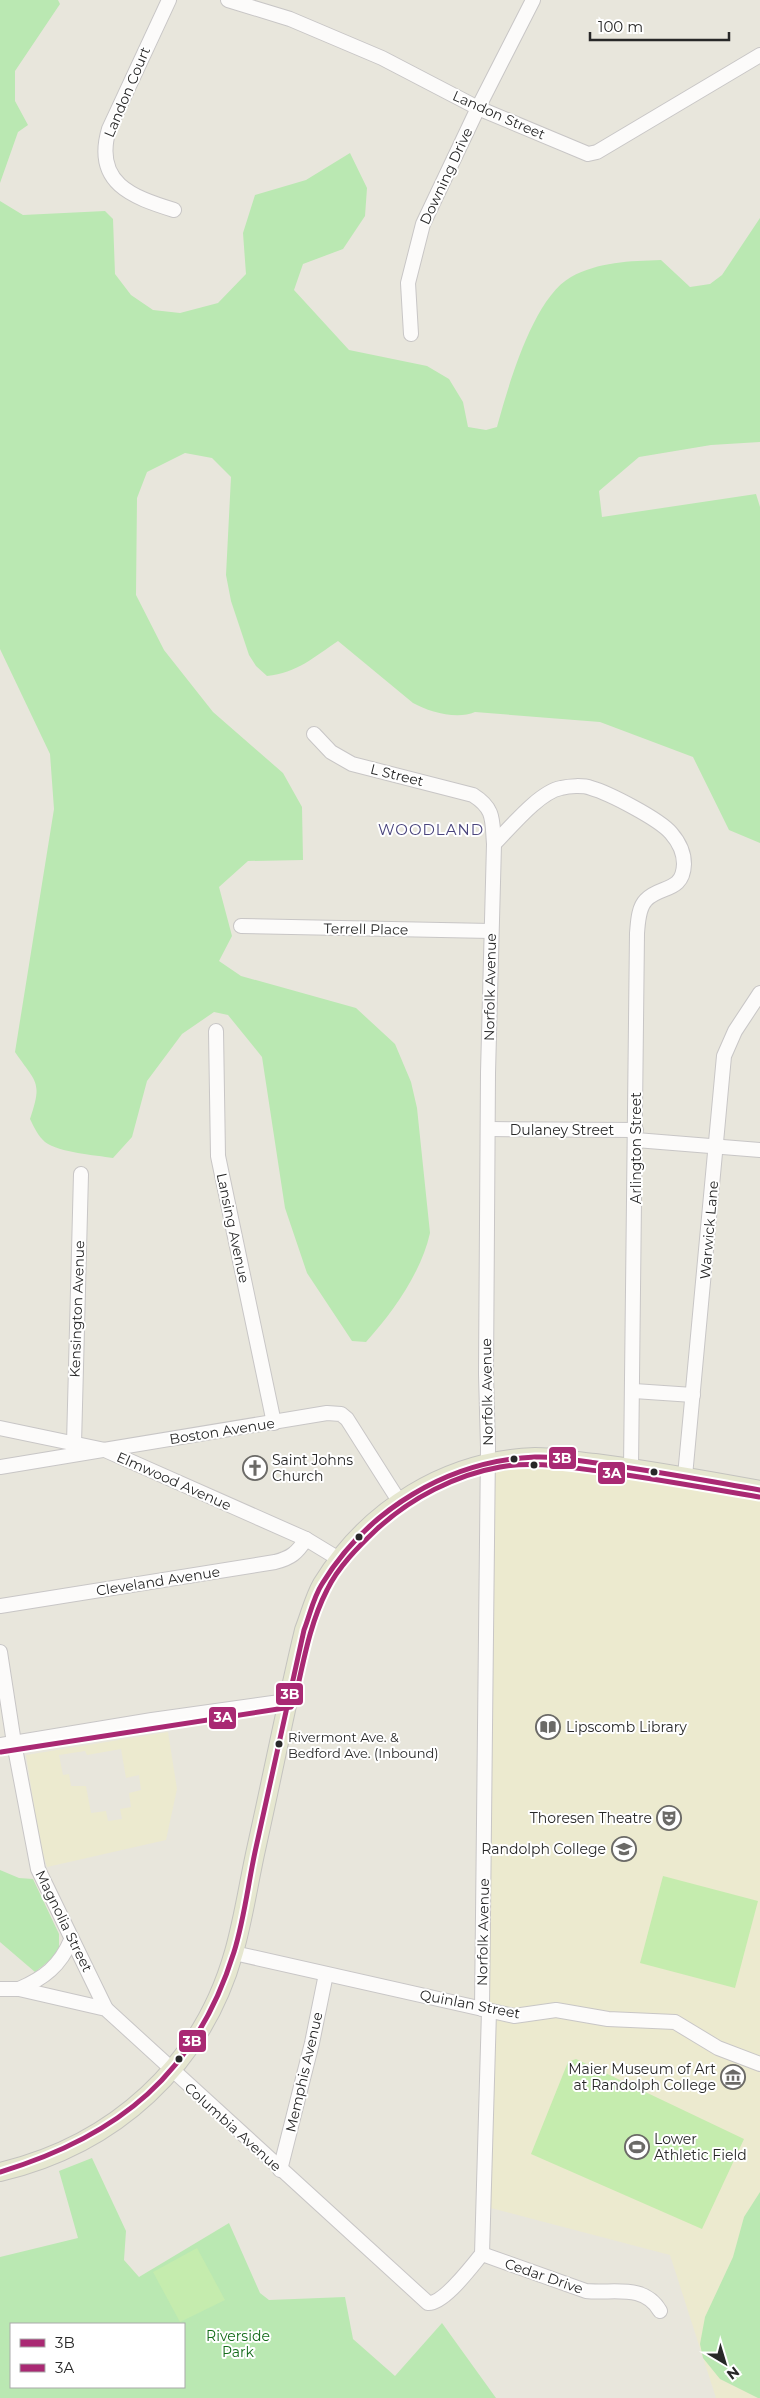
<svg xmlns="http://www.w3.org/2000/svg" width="760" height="2398" viewBox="0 0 760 2398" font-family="Montserrat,sans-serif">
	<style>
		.education { fill: #eceacf; fill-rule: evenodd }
		.green { fill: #bae8b2; fill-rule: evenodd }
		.pitch { fill: #c5ecae }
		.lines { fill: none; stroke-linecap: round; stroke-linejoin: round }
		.minor-casing { stroke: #c8c6c6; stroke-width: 16 }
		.major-casing { stroke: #c4c3bf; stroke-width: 20 }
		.minor { stroke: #fcfbfa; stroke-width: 14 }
		.major { stroke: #e6e7d0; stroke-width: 18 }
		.bus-1-casing { stroke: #fff; stroke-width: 9 }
		.bus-2-casing { stroke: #fff; stroke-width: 9 }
		.bus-1 { stroke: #a92973; stroke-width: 5 }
		.bus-2 { stroke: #a92973; stroke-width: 5 }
		.bus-dot { fill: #282828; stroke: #fff; stroke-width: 2 }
		.labels { text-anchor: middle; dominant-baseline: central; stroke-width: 4; stroke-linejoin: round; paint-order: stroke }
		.bus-label { font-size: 13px; fill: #282828; stroke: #fff; text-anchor: start }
		.street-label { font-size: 14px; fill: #282828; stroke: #fff }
		.poi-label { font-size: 14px; fill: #282828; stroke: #fff; text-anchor: start }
		.park-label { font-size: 14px; fill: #136b19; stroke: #fff }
		.neighbourhood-label { font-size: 15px; letter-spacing: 1px; fill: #4a457d; stroke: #fff }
		.line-badge { stroke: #fff; stroke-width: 2 }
		.badge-label { font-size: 14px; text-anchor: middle; font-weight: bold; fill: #fff }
	</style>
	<rect width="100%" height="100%" fill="#e8e6dc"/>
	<g class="education">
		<path d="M 532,1467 L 570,1469 L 760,1492 L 760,2398 L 716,2398 L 670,2255 L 483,2206 L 495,1472 Z"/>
		<path d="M 168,1732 L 177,1789 L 166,1840 L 47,1867 L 40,1844 L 26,1755 ZM 121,1749 L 126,1778 L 139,1775 L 141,1790 L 129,1793 L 131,1807 L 120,1809 L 122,1819 L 108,1821 L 106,1811 L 91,1813 L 86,1786 L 71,1786 L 69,1774 L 63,1775 L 59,1755 L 85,1751 L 87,1755 Z"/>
	</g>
	<g class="green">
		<path d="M 0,0 L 58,0 L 60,4 L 15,71 L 15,101 L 28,125 L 18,132 L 0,183 Z"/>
		<path d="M 350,153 L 367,188 L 365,216 L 343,249 L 303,264 L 294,290 L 349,350 L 427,366 L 449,379 L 463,402 L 468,427 L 486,430 L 497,427 C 508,387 533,298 571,277 C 598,262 630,261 661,260 L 690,287 L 710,284 L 722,275 L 760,218 L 760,442 L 711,445 L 639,457 L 599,491 L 602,517 L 756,494 L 760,507 L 760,843 L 729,830 L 693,757 L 600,722 L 475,712 C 457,720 429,712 413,703 L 338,641 C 314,657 297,673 267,676 L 256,666 L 249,655 L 231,601 L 226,575 L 231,477 L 212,458 L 185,453 L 147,472 L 137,498 L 136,595 L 164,650 L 213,712 L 283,773 L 302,807 L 303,860 L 248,861 L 219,887 L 232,936 L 219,961 L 241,976 L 356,1008 L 395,1044 L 411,1082 L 417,1108 L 430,1233 C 421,1273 393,1312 366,1342 L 352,1341 L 307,1273 L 285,1208 L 262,1057 L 228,1015 L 214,1012 L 182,1034 L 147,1081 L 132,1137 L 113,1158 C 95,1155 60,1153 45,1142 C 38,1136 34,1127 30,1119 C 43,1081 36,1083 15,1052 L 54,809 L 50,754 L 0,649 L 0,201 L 23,215 L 105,211 L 113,219 L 115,274 L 131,295 L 153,310 L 180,313 L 218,303 L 246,274 L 243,233 L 255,195 L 306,180 Z"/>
		<path d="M 0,1870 L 19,1878 L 33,1879 L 59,1934 L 59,1953 L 35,1972 L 0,1942 Z"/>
		<path d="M 92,2158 L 126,2231 L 124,2260 L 139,2277 L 229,2223 L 260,2293 L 269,2300 L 345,2297 L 353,2339 L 395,2376 L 442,2323 L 496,2398 L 0,2398 L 0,2257 L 78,2238 L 59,2171 ZM 11,2324 L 184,2324 L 184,2387 L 11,2387 Z"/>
		<path d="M 760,2192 L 760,2398 L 758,2398 L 720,2379 L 703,2358 L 700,2344 L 705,2317 L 733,2257 L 744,2217 Z"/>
	</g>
	<g class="pitch">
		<path d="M 663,1876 L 758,1901 L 735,1988 L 640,1963 Z"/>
		<path d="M 576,2059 L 744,2139 L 702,2229 L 531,2154 L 568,2062 Z"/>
		<path d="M 197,2248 L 225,2300 L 180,2322 L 153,2272 Z"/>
	</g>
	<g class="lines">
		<defs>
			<g id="minor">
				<path d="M 169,0 L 109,129 C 93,183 132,197 174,210"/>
				<path d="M 228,0 L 290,19 L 382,58 L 478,108 L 588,154 L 597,152 L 760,55"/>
				<path d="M 411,334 L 408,283 L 423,224 L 478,108 L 533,0"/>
				<path d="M 314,734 L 331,752 L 352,764 L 473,795 C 495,809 492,820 494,844 L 488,1073 L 486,1374 L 488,1448 L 482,2009"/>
				<path d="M 494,844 C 510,828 539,792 561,788 C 569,786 583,785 591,788 C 609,793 659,819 671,833 C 678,841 684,852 684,864 C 683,893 660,885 646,900 C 638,908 638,923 637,933 L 631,1468"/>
				<path d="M 241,926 L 491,931"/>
				<path d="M 216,1031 L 218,1156 L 274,1423"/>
				<path d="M 489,1129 L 636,1130"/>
				<path d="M 636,1140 L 760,1150"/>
				<path d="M 634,1391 L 693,1395"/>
				<path d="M 0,1428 L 105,1450 L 306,1539 L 339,1559"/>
				<path d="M 74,1444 L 81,1174"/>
				<path d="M 0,1467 L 327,1413 L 341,1414 L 347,1419 L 399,1501"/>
				<path d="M 685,1476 L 724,1056 L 735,1031 L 760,993"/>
				<path d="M 0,1606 L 275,1562 C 291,1558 297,1553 306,1539"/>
				<path d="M 0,1652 L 14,1743 L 38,1869 L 106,2009"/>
				<path d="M 0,1745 L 152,1720 L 287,1701"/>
				<path d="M 234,1953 L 514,2016 L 556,2010 L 608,2019 L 675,2022 L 718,2048 L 760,2064"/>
				<path d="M 0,1989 L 19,1989 L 106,2009 L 428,2303 C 444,2304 471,2267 482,2254 L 489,2011"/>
				<path d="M 19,1989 C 44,1978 60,1966 71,1940"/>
				<path d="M 280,2170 L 312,2043 L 326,1974"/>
				<path d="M 482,2254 L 586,2291 C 612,2294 644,2283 660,2311"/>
			</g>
			<path id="major" d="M 0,2172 C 114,2145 202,2066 234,1952 C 244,1917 249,1880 257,1845 C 273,1773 287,1701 304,1630 C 310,1615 314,1598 322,1584 C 368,1509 447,1460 535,1457 C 554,1457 575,1461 595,1463 C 650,1470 705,1480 760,1490"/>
		</defs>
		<use href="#minor" class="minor-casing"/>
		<use href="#major" class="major-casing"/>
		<use href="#minor" class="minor"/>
		<use href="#major" class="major"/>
		<defs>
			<path id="bus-1" d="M 0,2172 C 119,2136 196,2074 234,1952 C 244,1920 248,1885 255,1852 C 272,1778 287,1704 304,1630 C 310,1615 313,1598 322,1584 C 367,1510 448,1461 535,1457 C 557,1456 581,1461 603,1464 C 655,1471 708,1481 760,1490"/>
			<path id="bus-2" d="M 1,1752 L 291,1707 L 294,1703 C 303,1665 309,1625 327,1590 C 338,1567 358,1547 377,1529 C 411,1498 455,1475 500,1467 C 532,1461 566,1467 598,1471 C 652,1478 705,1488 759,1497"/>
		</defs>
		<use href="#bus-1" class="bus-1-casing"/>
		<use href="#bus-2" class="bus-2-casing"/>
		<use href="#bus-1" class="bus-1"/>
		<use href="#bus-2" class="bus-2"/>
	</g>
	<defs>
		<symbol id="church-ring" viewBox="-11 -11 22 22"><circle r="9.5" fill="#fff" stroke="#6b6a67" stroke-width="1.5"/><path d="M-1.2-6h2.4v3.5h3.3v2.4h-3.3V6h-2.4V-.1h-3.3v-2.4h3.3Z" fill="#6b6a67"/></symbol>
		<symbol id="library-ring" viewBox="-11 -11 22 22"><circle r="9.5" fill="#fff" stroke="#6b6a67" stroke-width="1.5"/><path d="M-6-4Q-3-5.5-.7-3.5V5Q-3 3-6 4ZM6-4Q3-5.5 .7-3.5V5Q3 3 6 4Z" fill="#6b6a67"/></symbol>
		<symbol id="theatre-ring" viewBox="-11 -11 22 22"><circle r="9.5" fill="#fff" stroke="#6b6a67" stroke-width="1.5"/><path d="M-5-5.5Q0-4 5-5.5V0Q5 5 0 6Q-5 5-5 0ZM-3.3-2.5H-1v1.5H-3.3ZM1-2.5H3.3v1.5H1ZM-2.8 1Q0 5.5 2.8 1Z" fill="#6b6a67"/></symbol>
		<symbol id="university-ring" viewBox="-11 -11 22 22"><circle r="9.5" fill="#fff" stroke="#6b6a67" stroke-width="1.5"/><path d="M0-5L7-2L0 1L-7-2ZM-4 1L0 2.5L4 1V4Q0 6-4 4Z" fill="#6b6a67"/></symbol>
		<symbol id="museum-ring" viewBox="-11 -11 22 22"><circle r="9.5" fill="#fff" stroke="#6b6a67" stroke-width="1.5"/><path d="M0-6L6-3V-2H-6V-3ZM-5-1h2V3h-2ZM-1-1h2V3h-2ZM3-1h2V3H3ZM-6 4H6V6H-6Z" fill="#6b6a67"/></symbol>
		<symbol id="stadium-ring" viewBox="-11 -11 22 22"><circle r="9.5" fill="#fff" stroke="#6b6a67" stroke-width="1.5"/><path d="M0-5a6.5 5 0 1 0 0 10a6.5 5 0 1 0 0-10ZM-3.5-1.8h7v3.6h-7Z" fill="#6b6a67"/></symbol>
	</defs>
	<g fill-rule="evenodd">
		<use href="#church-ring" x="241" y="1454" width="28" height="28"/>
		<use href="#library-ring" x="534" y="1713" width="28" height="28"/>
		<use href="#theatre-ring" x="655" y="1804" width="28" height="28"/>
		<use href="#university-ring" x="610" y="1835" width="28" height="28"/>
		<use href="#museum-ring" x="719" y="2063" width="28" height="28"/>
		<use href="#stadium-ring" x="623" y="2133" width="28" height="28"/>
	</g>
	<g class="bus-dot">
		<circle cx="514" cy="1459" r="4.5"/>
		<circle cx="534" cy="1465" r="4.5"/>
		<circle cx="654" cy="1472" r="4.5"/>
		<circle cx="359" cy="1537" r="4.5"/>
		<circle cx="279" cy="1744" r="4.5"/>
		<circle cx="179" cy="2059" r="4.5"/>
	</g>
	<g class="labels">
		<g class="bus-label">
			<text x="288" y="1737">Rivermont Ave. &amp;<tspan x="288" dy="16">Bedford Ave. (Inbound)</tspan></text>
		</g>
		<g class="street-label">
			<text transform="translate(127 92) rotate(-67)">Landon Court</text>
			<text transform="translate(499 115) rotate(24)">Landon Street</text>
			<text transform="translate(446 176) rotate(-65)">Downing Drive</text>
			<text transform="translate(397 775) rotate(14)">L Street</text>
			<text transform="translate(366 929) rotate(1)">Terrell Place</text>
			<text transform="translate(490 987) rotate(-89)">Norfolk Avenue</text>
			<text x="562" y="1130">Dulaney Street</text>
			<text transform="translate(636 1148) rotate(-90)">Arlington Street</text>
			<text transform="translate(233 1228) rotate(78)">Lansing Avenue</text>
			<text transform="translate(709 1230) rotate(-85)">Warwick Lane</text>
			<text transform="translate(77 1309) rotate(-88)">Kensington Avenue</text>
			<text transform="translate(487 1392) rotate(-91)">Norfolk Avenue</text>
			<text transform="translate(222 1431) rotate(-9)">Boston Avenue</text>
			<text transform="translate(174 1481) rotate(24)">Elmwood Avenue</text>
			<text transform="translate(158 1581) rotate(-9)">Cleveland Avenue</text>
			<text transform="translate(64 1921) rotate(64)">Magnolia Street</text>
			<text transform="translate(483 1932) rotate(-89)">Norfolk Avenue</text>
			<text transform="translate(470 2004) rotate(11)">Quinlan Street</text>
			<text transform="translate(304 2072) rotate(-77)">Memphis Avenue</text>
			<text transform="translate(233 2127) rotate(42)">Columbia Avenue</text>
			<text transform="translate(544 2276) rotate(19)">Cedar Drive</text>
		</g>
		<g class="poi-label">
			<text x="272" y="1460">Saint Johns<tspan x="272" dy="16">Church</tspan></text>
			<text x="566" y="1727">Lipscomb Library</text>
			<text x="652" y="1818" text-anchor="end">Thoresen Theatre</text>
			<text x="606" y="1849" text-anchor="end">Randolph College</text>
			<text x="716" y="2069" text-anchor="end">Maier Museum of Art<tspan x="716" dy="16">at Randolph College</tspan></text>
			<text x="654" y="2139">Lower<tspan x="654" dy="16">Athletic Field</tspan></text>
		</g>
		<g class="park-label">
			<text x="238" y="2336">Riverside<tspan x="238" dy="16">Park</tspan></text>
		</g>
		<g class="neighbourhood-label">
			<text x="431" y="829">WOODLAND</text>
		</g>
	</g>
	<g class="line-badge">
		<rect x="548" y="1446" width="29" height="24" rx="5" fill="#a92973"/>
		<rect x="597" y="1461" width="29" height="24" rx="5" fill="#a92973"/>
		<rect x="275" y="1682" width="29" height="24" rx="5" fill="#a92973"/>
		<rect x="208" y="1706" width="29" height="24" rx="5" fill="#a92973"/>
		<rect x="178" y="2029" width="29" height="24" rx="5" fill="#a92973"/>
	</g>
	<g class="badge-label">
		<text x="562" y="1463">3B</text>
		<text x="612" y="1478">3A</text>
		<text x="290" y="1699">3B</text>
		<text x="223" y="1722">3A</text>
		<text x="192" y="2046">3B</text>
	</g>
	<rect x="10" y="2323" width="175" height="65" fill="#ffffff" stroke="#a9a9a9"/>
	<rect x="20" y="2339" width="25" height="8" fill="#a92973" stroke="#a9a9a9"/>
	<text x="55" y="2348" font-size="15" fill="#282828">3B</text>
	<rect x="20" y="2364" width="25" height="8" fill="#a92973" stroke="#a9a9a9"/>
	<text x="55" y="2373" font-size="15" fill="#282828">3A</text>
	<g transform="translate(725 2363) rotate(142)" stroke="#ffffff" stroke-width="4" paint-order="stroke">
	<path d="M0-4L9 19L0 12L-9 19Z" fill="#282828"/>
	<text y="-8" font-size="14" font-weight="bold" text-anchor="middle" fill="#282828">N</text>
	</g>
	<path d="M590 32v8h139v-8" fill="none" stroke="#282828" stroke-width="2.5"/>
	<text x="598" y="32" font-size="15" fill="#282828" stroke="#ffffff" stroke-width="4" paint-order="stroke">100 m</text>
</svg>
